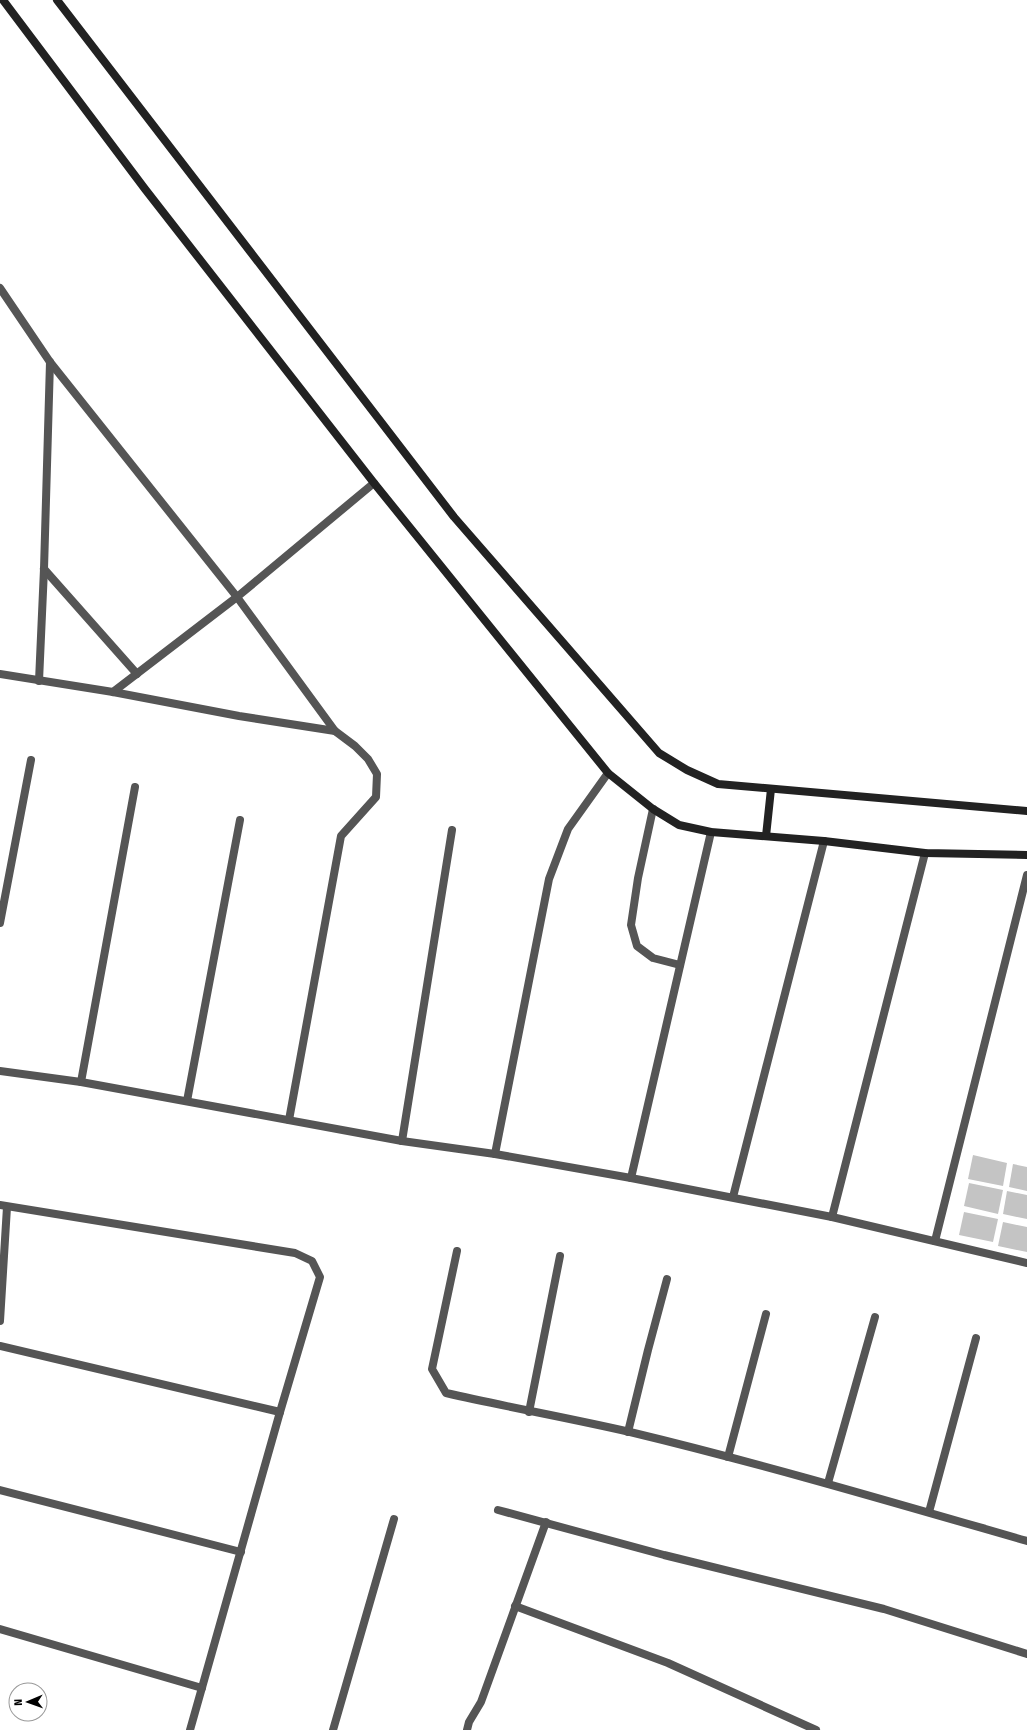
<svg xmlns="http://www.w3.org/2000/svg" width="1027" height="1730" viewBox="0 0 1027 1730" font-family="'Fira Sans Condensed',sans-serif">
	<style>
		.building { fill: #c4c4c4 }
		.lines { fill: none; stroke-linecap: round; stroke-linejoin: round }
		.street { stroke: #555; stroke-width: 8 }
		.secondary { stroke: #222; stroke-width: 8 }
	</style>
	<rect width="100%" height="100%" fill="#fff"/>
	<g class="building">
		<path d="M 973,1155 L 1007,1163 L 1003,1186 L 968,1179 Z"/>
		<path d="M 1013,1164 L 1027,1167 L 1027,1191 L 1009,1187 Z"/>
		<path d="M 969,1183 L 1003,1190 L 998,1214 L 964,1206 Z"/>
		<path d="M 1007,1191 L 1027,1195 L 1027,1219 L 1003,1214 Z"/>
		<path d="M 964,1212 L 998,1219 L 993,1242 L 959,1235 Z"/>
		<path d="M 1003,1222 L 1027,1227 L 1027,1252 L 998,1246 Z"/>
	</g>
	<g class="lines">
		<g class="street">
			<path d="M 0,288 L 50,362 L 237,597 L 335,731"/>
			<path d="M 44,569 L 137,674"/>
			<path d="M 0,674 L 113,692 L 239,716 L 335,731 L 355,746 L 368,759 L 377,774 L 376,797 L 341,836 L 289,1120"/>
			<path d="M 39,681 L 44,569 L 50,362"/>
			<path d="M 113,692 L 237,597 L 374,483"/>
			<path d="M 653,809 L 638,878 L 631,925 L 637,946 L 653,958 L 680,965"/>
			<path d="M 0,923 L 31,760"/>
			<path d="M 0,1071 L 81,1082 L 402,1141 L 495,1154 L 631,1178 L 832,1217 L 1027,1263"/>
			<path d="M 81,1082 L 135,787"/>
			<path d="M 187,1101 L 240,820"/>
			<path d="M 402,1141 L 452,830"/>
			<path d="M 495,1154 L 549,879 L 568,829 L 608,773"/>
			<path d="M 631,1178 L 711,832"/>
			<path d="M 733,1197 L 824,841"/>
			<path d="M 0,1205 L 295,1253 L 312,1261 L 320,1277 L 280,1412 L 190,1730"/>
			<path d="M 832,1217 L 925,853"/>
			<path d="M 935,1241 L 1027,875"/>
			<path d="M 457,1251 L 432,1369 L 446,1393 C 507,1407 569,1418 630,1432 C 763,1464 895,1503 1027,1541"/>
			<path d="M 0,1321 L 7,1207"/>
			<path d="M 0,1346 L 280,1412"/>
			<path d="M 529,1412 L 560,1256"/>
			<path d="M 628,1432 L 648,1350 L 667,1279"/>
			<path d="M 728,1457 L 766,1314"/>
			<path d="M 828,1483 L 875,1317"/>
			<path d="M 0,1490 L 241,1552"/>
			<path d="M 498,1510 L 664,1555 L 884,1609 L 1027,1654"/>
			<path d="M 929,1512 L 976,1338"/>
			<path d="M 515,1606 L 668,1663 L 816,1730"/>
			<path d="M 0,1629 L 202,1688"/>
			<path d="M 333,1730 L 394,1519"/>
			<path d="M 467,1730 L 469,1722 L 481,1702 L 546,1522"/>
		</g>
		<g class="secondary">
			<path d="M 3,0 L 145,189 L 374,483 L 608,773 L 653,809 L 679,825 L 711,832 L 824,841 L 925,853 L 1027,855"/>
			<path d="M 57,0 L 454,517 L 659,753 L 687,770 L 718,784 L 1027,811"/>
			<path d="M 766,836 L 771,789"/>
		</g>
	</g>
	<g transform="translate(28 1702) rotate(268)"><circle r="19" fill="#ffffff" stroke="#999999"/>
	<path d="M0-3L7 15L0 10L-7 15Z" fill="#000000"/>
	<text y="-6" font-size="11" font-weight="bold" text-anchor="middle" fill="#000000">N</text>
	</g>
</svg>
